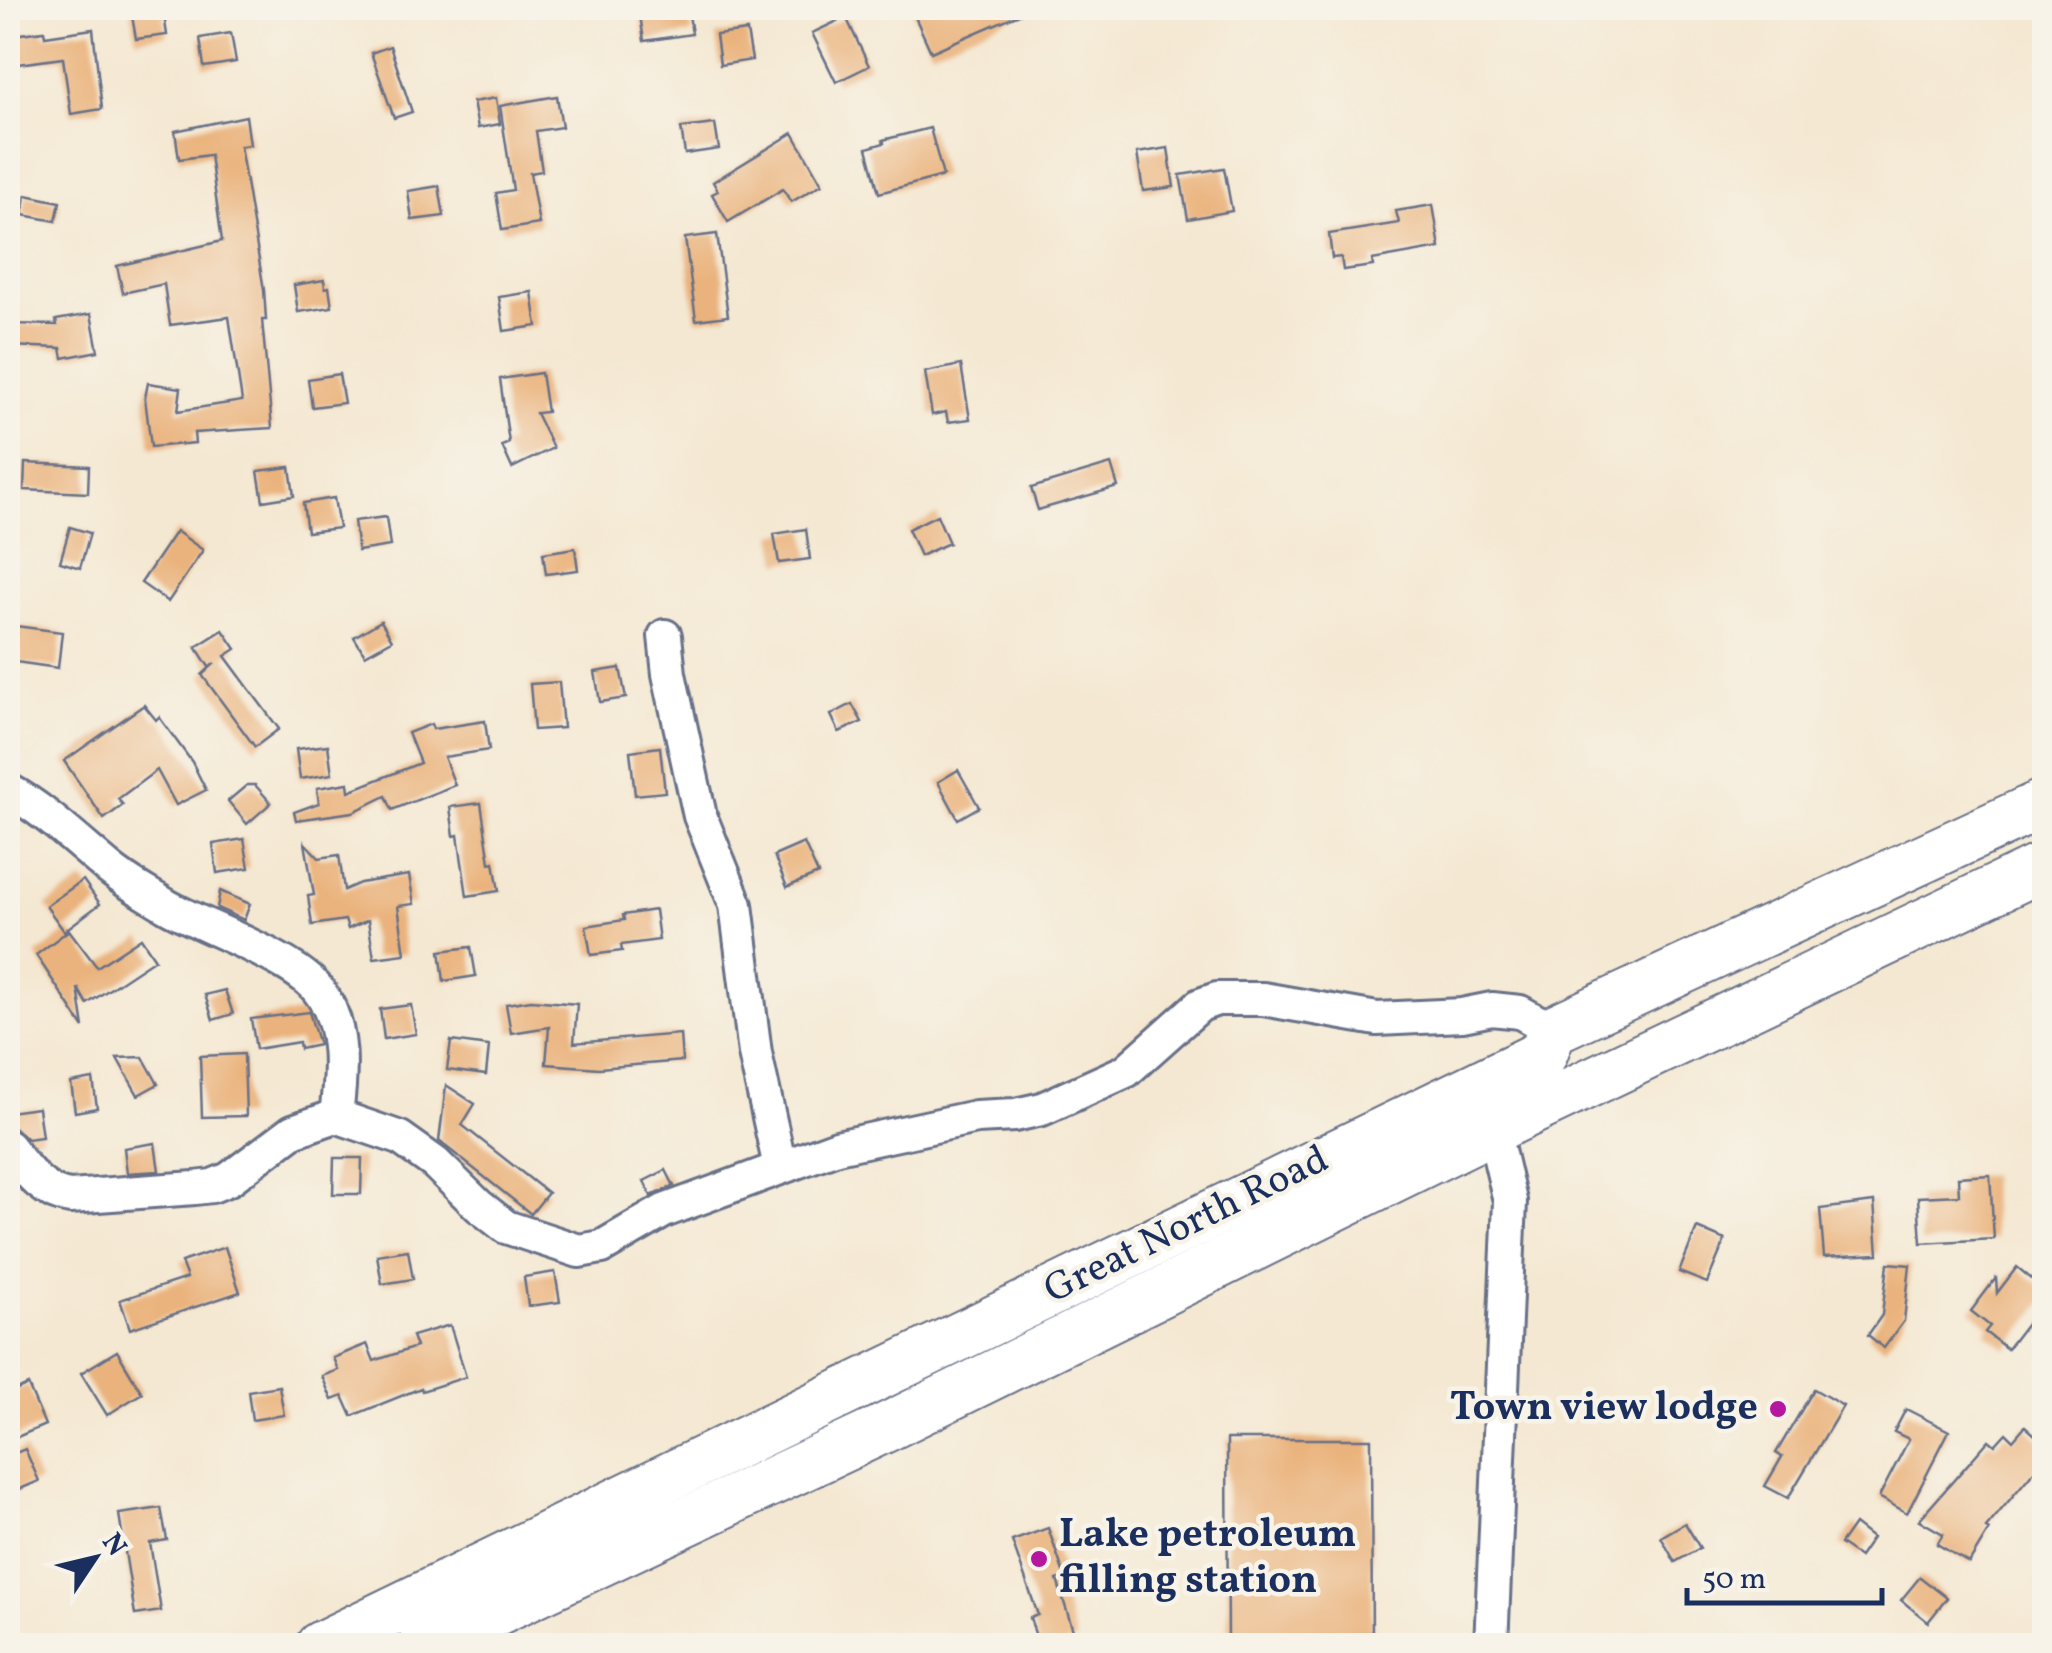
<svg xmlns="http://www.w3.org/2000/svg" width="2052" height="1653" viewBox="0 0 2052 1653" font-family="Vollkorn,serif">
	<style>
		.building { fill: #eab27b }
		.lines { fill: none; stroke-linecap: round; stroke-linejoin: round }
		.minor-casing { stroke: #677087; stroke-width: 38 }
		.highway-casing { stroke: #677087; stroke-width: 52 }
		.minor { stroke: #fff; stroke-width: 32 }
		.highway { stroke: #fff; stroke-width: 48 }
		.poi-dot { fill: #b5179e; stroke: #f7f3e8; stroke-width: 4 }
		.labels { text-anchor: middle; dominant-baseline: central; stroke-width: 9; stroke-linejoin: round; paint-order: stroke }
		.street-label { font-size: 40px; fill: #1b2f5e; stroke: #f7f3e8 }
		.poi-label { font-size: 40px; font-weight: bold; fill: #1b2f5e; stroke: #f7f3e8; text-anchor: end }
	</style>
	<rect width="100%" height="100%" fill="#f7f3e8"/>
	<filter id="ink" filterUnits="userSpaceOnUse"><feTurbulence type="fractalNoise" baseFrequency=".01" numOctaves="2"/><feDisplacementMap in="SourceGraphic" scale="20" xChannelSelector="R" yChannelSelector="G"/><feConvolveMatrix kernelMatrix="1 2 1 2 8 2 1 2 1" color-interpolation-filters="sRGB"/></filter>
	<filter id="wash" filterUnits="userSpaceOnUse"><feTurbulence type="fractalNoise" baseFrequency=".0048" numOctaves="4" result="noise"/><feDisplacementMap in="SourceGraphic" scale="40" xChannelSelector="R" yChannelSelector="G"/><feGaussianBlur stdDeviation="2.25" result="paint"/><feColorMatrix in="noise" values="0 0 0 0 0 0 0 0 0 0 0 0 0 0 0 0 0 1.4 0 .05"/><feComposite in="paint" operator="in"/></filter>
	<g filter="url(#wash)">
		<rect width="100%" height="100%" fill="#f4e8d2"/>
		<g id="blocks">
			<g class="building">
				<path d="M 163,8 L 167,35 L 136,39 L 131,10 Z"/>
				<path d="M 646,8 L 688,8 L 692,34 L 644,41 L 640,15 L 647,14 Z"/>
				<path d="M 911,8 L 1033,8 L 931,52 Z"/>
				<path d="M 846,17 L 869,66 L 836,82 L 812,33 Z"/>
				<path d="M 93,29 L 102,109 L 71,114 L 63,58 L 18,64 L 13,35 L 44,31 L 45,36 Z"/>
				<path d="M 747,31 L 752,60 L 720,65 L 716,35 Z"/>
				<path d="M 231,33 L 236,62 L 204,67 L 200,38 Z"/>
				<path d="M 390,46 L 412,112 L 394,118 L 371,53 Z"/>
				<path d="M 557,96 L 562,127 L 536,131 L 542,171 L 530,173 L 539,224 L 502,230 L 496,193 L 513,190 L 500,106 Z"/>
				<path d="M 496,98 L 500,124 L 478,128 L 473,102 Z"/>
				<path d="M 246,116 L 250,145 L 240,146 L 264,290 L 266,320 L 262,320 L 272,428 L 194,433 L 195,443 L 151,447 L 145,398 L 148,383 L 181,388 L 178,411 L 242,401 L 229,317 L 170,325 L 164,284 L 123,293 L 117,266 L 222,241 L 210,155 L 179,159 L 175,131 Z"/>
				<path d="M 715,124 L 719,149 L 685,154 L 681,128 Z"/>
				<path d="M 930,128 L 943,176 L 879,193 L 867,148 L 884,143 L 883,140 Z"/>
				<path d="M 793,133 L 822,184 L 791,202 L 783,189 L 728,222 L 712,194 L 718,191 L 713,182 Z"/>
				<path d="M 1168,148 L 1174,187 L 1143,191 L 1137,153 Z"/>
				<path d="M 1224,168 L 1232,211 L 1188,219 L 1180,175 Z"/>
				<path d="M 439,186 L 444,216 L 412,220 L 408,191 Z"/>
				<path d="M 26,195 L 60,202 L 56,221 L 23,215 Z"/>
				<path d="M 1433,205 L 1440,248 L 1372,260 L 1373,266 L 1343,270 L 1341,257 L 1332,258 L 1329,234 L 1399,223 L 1396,211 Z"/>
				<path d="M 717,234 L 728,316 L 696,320 L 685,238 Z"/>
				<path d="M 324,280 L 325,288 L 329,287 L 332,307 L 298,312 L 294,285 Z"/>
				<path d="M 532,292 L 537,326 L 504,331 L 499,297 Z"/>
				<path d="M 91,314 L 98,351 L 63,358 L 61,348 L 8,346 L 8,324 L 57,325 L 56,320 Z"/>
				<path d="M 961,365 L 970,419 L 948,422 L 946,412 L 932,415 L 925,372 Z"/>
				<path d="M 541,373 L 547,412 L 536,413 L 553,448 L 512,468 L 502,446 L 509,443 L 500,379 Z"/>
				<path d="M 339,374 L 344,403 L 312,407 L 308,379 Z"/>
				<path d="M 25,463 L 89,466 L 88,493 L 24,490 Z"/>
				<path d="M 1111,464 L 1118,487 L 1038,510 L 1031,488 Z"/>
				<path d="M 290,467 L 294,496 L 263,501 L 258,471 Z"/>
				<path d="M 334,498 L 339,528 L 307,532 L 303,503 Z"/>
				<path d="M 937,515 L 949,543 L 920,556 L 908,529 Z"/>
				<path d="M 386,517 L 390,546 L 358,551 L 354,521 Z"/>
				<path d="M 70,527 L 90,533 L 80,568 L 60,562 Z"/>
				<path d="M 806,529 L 810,559 L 779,563 L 774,534 Z"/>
				<path d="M 176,531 L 203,550 L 168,602 L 141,583 Z"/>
				<path d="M 575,548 L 578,570 L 546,574 L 543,553 Z"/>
				<path d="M 381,621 L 392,640 L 365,655 L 354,637 Z"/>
				<path d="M 8,625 L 62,632 L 58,668 L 8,661 Z"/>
				<path d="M 223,630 L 236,649 L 225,656 L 279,729 L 255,747 L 202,675 L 215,663 L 209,667 L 196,647 Z"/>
				<path d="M 620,668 L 626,698 L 600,702 L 595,672 Z"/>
				<path d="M 559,682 L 563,728 L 534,730 L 530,684 Z"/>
				<path d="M 852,704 L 862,722 L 839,732 L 831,715 Z"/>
				<path d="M 144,705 L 156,720 L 159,717 L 192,762 L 206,790 L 176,805 L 157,770 L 118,799 L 123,805 L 104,819 L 64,761 Z"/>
				<path d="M 485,721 L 489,750 L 444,757 L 455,785 L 392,810 L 386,796 L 353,812 L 296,820 L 294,812 L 319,803 L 317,788 L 348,783 L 349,791 L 420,763 L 408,733 L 431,724 L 433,729 Z"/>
				<path d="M 328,745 L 332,774 L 300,779 L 296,749 Z"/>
				<path d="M 660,747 L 665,792 L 635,795 L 630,751 Z"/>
				<path d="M 958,770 L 979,807 L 958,819 L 938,782 Z"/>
				<path d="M 247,785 L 255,785 L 271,803 L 247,824 L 228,801 Z"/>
				<path d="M 481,803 L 490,863 L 494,862 L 499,891 L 467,896 L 458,835 L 454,836 L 450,807 Z"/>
				<path d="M 244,839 L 249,868 L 217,873 L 213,844 Z"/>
				<path d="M 305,843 L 319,858 L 339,855 L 344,890 L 360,883 L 409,875 L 414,904 L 398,906 L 405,954 L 374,958 L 368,920 L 348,929 L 345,920 L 312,925 L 308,896 L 314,895 Z"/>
				<path d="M 804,843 L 818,874 L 787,887 L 774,856 Z"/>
				<path d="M 83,880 L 100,904 L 64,931 L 46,906 Z"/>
				<path d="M 220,891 L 250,904 L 244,920 L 217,908 Z"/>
				<path d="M 655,910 L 659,940 L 621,945 L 622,951 L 591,955 L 586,926 L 624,920 L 623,915 Z"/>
				<path d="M 69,930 L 97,967 L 141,938 L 155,959 L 87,1004 L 78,988 L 84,1028 L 36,955 Z"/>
				<path d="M 471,947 L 476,976 L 444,981 L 440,951 Z"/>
				<path d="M 225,990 L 233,1014 L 213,1020 L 205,995 Z"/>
				<path d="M 531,1000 L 577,1004 L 574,1043 L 680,1034 L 682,1061 L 599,1068 L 546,1064 L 549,1027 L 511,1033 L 506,1004 Z"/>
				<path d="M 411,1005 L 416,1034 L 384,1039 L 380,1009 Z"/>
				<path d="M 309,1012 L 319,1045 L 300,1049 L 299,1042 L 256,1049 L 251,1019 Z"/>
				<path d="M 451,1041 L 489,1046 L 486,1075 L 447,1070 Z"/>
				<path d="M 244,1054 L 246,1116 L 202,1117 L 200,1056 Z"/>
				<path d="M 143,1057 L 158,1084 L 138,1095 L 117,1058 Z"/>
				<path d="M 93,1079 L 97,1108 L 75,1112 L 71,1083 Z"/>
				<path d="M 446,1085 L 475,1104 L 462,1125 L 548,1193 L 531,1214 L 439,1141 Z"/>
				<path d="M 38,1108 L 42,1137 L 27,1139 L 16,1129 L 9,1128 L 8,1112 Z"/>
				<path d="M 155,1143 L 159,1171 L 127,1173 L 124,1148 Z"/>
				<path d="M 334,1158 L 362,1158 L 361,1194 L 333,1194 Z"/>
				<path d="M 666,1170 L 674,1186 L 651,1196 L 644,1181 Z"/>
				<path d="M 1990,1175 L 1994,1239 L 1921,1243 L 1918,1197 L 1959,1195 L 1958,1177 Z"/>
				<path d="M 1874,1202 L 1878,1254 L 1824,1257 L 1820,1209 Z"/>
				<path d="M 1697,1228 L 1725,1240 L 1707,1283 L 1679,1272 Z"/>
				<path d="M 225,1247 L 240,1292 L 130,1329 L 120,1300 L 187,1278 L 181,1262 Z"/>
				<path d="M 408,1250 L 413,1279 L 382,1284 L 377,1255 Z"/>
				<path d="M 1888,1263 L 1910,1265 L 1904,1321 L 1884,1348 L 1868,1335 L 1882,1315 Z"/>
				<path d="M 2017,1267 L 2044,1289 L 2044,1301 L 2007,1349 L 1985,1332 L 1990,1326 L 1971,1311 L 1996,1278 L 1997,1293 Z"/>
				<path d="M 555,1272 L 560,1302 L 528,1306 L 524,1277 Z"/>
				<path d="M 450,1325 L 466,1377 L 422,1391 L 421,1388 L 352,1416 L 343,1396 L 332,1400 L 322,1376 L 338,1370 L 333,1358 L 367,1344 L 374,1361 L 416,1347 L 412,1336 Z"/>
				<path d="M 117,1351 L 142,1393 L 107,1415 L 81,1373 Z"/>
				<path d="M 28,1385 L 45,1425 L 8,1441 L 8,1394 Z"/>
				<path d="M 279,1386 L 284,1415 L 252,1420 L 248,1391 Z"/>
				<path d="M 1814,1389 L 1843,1406 L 1788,1498 L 1765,1486 L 1782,1457 L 1776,1453 Z"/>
				<path d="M 1906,1409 L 1949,1431 L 1907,1513 L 1879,1497 L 1909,1439 L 1894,1432 Z"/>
				<path d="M 2025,1426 L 2044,1443 L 2044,1459 L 1986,1528 L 1989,1530 L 1969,1563 L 1937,1544 L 1943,1534 L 1919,1520 L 1989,1440 L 1995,1445 L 2006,1433 L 2013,1440 Z"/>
				<path d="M 1227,1439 L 1371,1439 L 1372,1646 L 1228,1646 Z"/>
				<path d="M 25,1449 L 39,1481 L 8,1494 L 8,1456 Z"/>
				<path d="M 161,1508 L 167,1540 L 150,1543 L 161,1611 L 135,1615 L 119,1514 Z"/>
				<path d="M 1685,1523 L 1700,1548 L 1675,1562 L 1661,1537 Z"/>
				<path d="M 1854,1524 L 1872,1538 L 1859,1557 L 1840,1544 Z"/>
				<path d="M 1048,1528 L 1065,1577 L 1057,1580 L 1076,1640 L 1060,1646 L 1039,1646 L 1030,1618 L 1038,1615 L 1012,1541 Z"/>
				<path d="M 1920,1577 L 1947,1598 L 1928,1622 L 1901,1600 Z"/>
			</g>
		</g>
	</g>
	<g filter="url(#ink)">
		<use href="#blocks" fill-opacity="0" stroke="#677087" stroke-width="2.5"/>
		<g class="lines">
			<defs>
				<g id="minor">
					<path d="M 665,636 L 669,674 L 700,816 L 736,905 L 755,1053 L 780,1167"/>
					<path d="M 8,790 C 46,811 76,841 110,869 C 127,883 148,894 167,906 C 205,928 295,958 319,991 C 346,1026 341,1076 336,1116"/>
					<path d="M 1489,1112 L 1510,1201 L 1491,1646"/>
					<path d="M 8,1147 C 26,1169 41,1193 70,1197 L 195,1188 L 212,1186 L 229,1179 L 293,1131 L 336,1116 L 400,1138 L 435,1163 L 479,1206 L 506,1227 L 579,1251 L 602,1247 L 664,1211 L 837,1147 L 976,1117 L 1015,1115 L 1042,1109 L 1126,1071 L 1200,1005 L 1217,999 L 1263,999 L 1377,1019 L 1462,1015 L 1492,1009 L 1520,1012 L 1552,1030"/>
				</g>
				<g id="highway">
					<path d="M 320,1646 L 1543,1054 L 1552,1030 L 2044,803"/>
					<path d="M 422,1646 L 885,1428 L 1495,1128 L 2044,866"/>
				</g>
			</defs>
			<use href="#minor" class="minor-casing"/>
			<use href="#highway" class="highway-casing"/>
			<use href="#minor" class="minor"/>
			<use href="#highway" class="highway"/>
		</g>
	</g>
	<g class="poi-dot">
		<circle cx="1778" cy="1409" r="10"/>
		<circle cx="1039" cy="1559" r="10"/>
	</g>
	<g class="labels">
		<g class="street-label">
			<text transform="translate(1187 1226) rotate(-26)">Great North Road</text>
		</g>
		<g class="poi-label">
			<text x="1758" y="1409">Town view lodge</text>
			<text x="1059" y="1536" text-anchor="start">Lake petroleum<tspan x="1059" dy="46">filling station</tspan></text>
		</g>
	</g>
	<rect width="2052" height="1653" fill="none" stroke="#f7f3e8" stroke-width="40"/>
	<g transform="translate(95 1558) rotate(55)" stroke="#f7f3e8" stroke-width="8" paint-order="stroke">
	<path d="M0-8L18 38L0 25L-18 38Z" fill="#1b2f5e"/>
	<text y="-15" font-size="28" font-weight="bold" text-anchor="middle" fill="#1b2f5e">N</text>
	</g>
	<path d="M1687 1588v15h195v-15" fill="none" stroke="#1b2f5e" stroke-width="5"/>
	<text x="1702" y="1588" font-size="30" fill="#1b2f5e" stroke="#f7f3e8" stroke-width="8" paint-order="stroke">50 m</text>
</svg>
